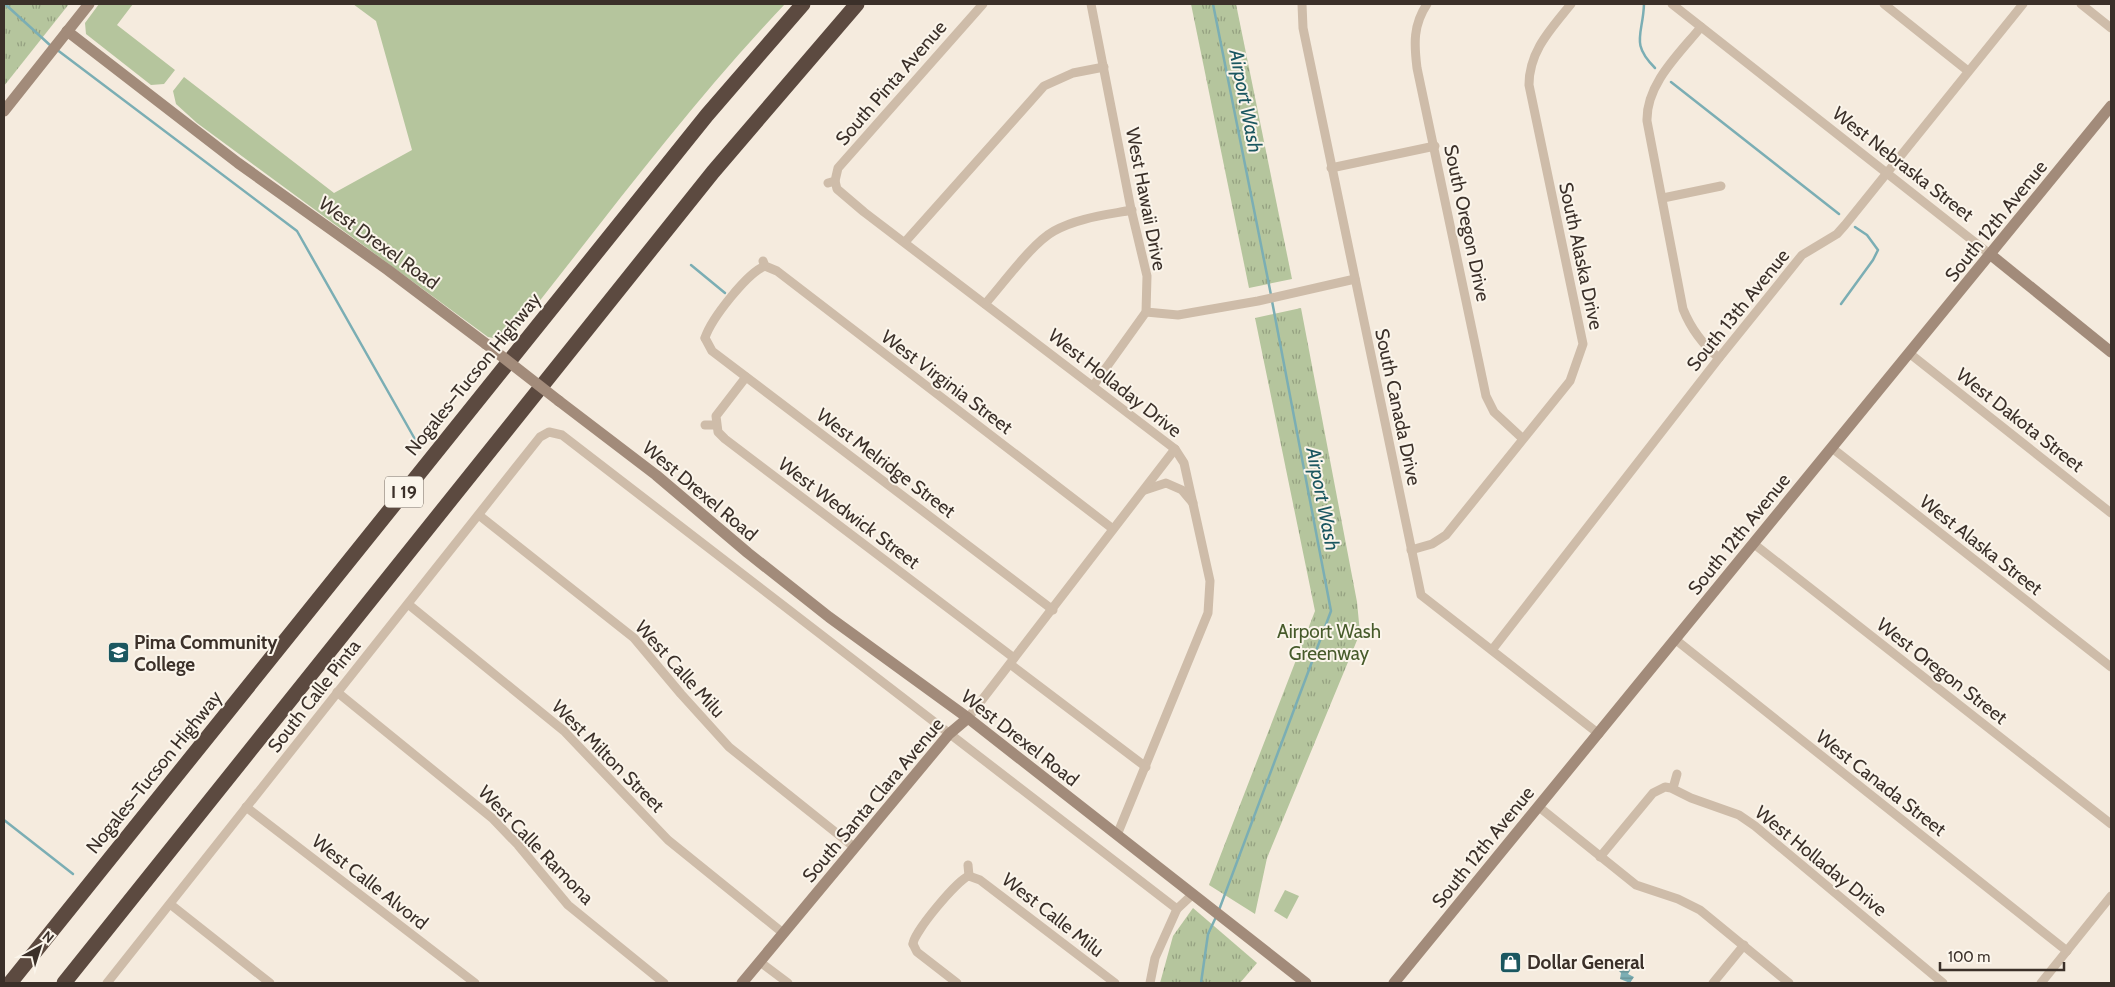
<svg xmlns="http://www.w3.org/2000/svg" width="2115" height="987" viewBox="0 0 2115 987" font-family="Cabin,sans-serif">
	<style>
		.green { fill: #b5c59d }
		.park { fill: url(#park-tufts) }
		.water { fill: url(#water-rules) }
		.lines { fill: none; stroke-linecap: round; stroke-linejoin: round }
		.stream { stroke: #7baeb4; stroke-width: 2.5 }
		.street { stroke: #cebca9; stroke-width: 9 }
		.secondary { stroke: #a28b7a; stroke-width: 11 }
		.highway { stroke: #5c4a40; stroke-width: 15 }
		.secondary-bridge { stroke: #a28b7a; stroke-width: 11 }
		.labels { text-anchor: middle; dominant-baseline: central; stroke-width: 4; stroke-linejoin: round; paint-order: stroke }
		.shield { fill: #fbf5eb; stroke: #756b63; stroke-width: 1 }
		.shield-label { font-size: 18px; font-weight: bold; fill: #3b3029 }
		.street-label { font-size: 19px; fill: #3b3029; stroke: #fbf5eb }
		.park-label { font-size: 19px; fill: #475b2b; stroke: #fbf5eb }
		.poi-label { font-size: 19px; font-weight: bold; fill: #3b3029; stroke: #fbf5eb; text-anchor: start }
		.water-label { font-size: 20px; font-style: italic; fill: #1b5760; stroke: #fbf5eb }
	</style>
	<defs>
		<pattern id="park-tufts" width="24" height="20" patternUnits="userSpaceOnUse" patternTransform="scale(1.25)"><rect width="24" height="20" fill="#b5c59d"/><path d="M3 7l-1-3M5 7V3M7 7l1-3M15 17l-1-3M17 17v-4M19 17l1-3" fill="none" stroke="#94a080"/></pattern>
		<pattern id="water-rules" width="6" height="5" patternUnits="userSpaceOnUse" patternTransform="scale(1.25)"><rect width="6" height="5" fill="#7baeb4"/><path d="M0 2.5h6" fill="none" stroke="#668e92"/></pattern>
	</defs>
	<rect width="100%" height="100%" fill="#f5ebde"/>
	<g class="green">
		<path d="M 99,4 L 133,4 L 117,25 L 175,70 L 164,84 L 151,85 L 86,34 L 85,23 Z"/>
		<path d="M 353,4 L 785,4 C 685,109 599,227 508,341 L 488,337 L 197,123 L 176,104 L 173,91 L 184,77 L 334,193 L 412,150 L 376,21 Z"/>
		<path d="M 1285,890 L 1299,896 L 1287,919 L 1274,911 Z"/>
	</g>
	<g class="park">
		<path d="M 4,4 L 69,4 L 4,86 Z"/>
		<path d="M 1191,4 L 1236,4 L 1292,279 L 1249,288 Z"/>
		<path d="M 1301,308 L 1357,602 L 1360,633 L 1267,858 L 1255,914 L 1209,885 L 1315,611 L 1255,318 Z"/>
		<path d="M 1193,908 L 1257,963 L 1240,983 L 1160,983 L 1173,936 Z"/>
	</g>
	<path class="water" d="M 1623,965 L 1631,969 L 1628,974 L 1634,977 L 1630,983 L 1620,979 L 1621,973 L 1619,971 Z"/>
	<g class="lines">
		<g class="stream">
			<path d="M 5,4 L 51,46"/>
			<path d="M 1213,4 L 1271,295"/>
			<path d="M 1644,4 C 1643,35 1630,43 1655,68"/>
			<path d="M 56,49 L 297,231 L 416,441"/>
			<path d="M 1671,82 L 1839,214"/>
			<path d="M 691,265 L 725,293"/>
			<path d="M 1841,304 L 1873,260 L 1878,250 L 1867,235 L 1855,227"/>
			<path d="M 4,820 L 73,874"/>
			<path d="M 1219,910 L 1331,611 L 1272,301"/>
			<path d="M 1201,983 L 1208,934 L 1216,917"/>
		</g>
		<g class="street">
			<path d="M 1091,4 L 1131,209 L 1147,276 L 1146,312 L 1093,386"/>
			<path d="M 1302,4 L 1303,28 L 1421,595 L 1599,734"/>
			<path d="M 1427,4 C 1413,25 1414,44 1417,68 L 1486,396 L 1494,412 L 1522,438"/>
			<path d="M 1672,4 L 1991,255"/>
			<path d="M 1884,4 L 1968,71"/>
			<path d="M 2081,4 L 2111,28"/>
			<path d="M 1701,27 C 1679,54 1646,84 1647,121 L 1683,309 C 1691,329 1702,344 1719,358"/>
			<path d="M 1331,168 L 1435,146"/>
			<path d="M 835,181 L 837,189 L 864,212 L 1175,449 L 1184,463 L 1210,581 L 1208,613 L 1117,835"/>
			<path d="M 828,183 L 835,181 L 838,168 L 983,4"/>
			<path d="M 1663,198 L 1721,186"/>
			<path d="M 905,242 L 1044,86 L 1073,73 L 1104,67"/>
			<path d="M 763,261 L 765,266 L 777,271 L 1113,529"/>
			<path d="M 985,304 C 1003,284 1032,243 1054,231 C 1077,218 1106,215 1132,210"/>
			<path d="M 1146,312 L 1178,315 L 1258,301 L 1355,279"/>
			<path d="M 705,338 L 712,351 L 1053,610"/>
			<path d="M 705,338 C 711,319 747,273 765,266"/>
			<path d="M 1909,353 L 2111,513"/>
			<path d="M 746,377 L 716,416 L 718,432 L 725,439 L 1014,658"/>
			<path d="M 705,425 L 716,425"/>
			<path d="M 1832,448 L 2111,667"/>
			<path d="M 1145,490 L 1166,483 L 1182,490 L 1193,503"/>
			<path d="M 480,516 L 634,638 L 681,694 L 729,747 L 854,847"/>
			<path d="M 1754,544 L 2111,824"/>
			<path d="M 1411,550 L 1432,544 L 1446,535 L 1570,381 L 1583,344 L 1529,85 C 1529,51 1551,29 1571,4"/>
			<path d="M 408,604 L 564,731 L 668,840 L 783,933"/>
			<path d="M 1676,640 L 2067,951"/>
			<path d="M 1492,650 L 1719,358 L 1802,255 L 1837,234 L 1845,225 L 2023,4"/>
			<path d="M 1010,664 L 1146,767"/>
			<path d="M 337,692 L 492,818 L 518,845 L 568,905 L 664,983"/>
			<path d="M 968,718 L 1175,449"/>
			<path d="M 1673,788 L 1677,774"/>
			<path d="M 246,807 L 475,983"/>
			<path d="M 1539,807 L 1636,885 L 1678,899 L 1700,910 L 1789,983"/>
			<path d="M 1600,857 L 1653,793 L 1665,787 L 1671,788 L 1691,798 L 1739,815 L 1755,826 L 1943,983"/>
			<path d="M 968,865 L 969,876"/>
			<path d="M 969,876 L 980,880 L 1115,983"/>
			<path d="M 170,904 L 270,983"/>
			<path d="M 913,944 C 913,933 958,879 969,876"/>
			<path d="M 913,944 L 917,952 L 957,983"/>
			<path d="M 760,962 L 788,983"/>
			<path d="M 107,983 L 540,437 L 549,432 L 562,435 L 1177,909"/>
			<path d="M 1150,983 L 1155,958 L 1177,909 L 1193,894"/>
			<path d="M 1713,983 L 1744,945"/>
			<path d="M 2041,983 L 2111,896"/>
		</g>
		<g class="secondary">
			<path d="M 67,31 L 238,163 L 388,270 L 486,344"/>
			<path d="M 4,111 L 89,4"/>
			<path d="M 1991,255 L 2111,352"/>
			<path d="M 559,401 L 656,475 L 748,553 L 829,617 L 968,718 L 1306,983"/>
			<path d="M 742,983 L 949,734 L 968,718"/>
			<path d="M 1394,983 L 2111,106"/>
		</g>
		<g class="highway">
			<path d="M 10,983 L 707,115 L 803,4"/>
			<path d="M 64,983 L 713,172 L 857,4"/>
		</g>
		<path class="secondary-bridge" d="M 486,344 L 559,401"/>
	</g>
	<defs>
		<symbol id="university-square" viewBox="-11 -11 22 22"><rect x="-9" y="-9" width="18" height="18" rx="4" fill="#1b5760" stroke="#fbf5eb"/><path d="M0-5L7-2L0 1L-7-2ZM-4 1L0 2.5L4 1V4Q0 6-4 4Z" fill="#fff"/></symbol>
		<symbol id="shop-square" viewBox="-11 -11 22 22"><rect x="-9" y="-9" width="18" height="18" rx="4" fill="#1b5760" stroke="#fbf5eb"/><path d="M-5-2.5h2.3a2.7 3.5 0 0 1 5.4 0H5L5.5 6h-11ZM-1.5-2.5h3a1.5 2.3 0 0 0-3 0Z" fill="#fff"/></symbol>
	</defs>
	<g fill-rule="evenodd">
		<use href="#university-square" x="106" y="640" width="25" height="25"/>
		<use href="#shop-square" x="1498" y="950" width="25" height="25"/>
	</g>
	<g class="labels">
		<rect class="shield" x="385" y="476.5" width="38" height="31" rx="4"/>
		<g class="shield-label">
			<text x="404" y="492">I 19</text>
		</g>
		<g class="street-label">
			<text transform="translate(891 83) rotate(-49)">South Pinta Avenue</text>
			<text transform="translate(1903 164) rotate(38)">West Nebraska Street</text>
			<text transform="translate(1146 199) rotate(79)">West Hawaii Drive</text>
			<text transform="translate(1996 221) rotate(-51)">South 12th Avenue</text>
			<text transform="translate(1467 223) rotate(78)">South Oregon Drive</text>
			<text transform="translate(379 243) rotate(36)">West Drexel Road</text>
			<text transform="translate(1581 256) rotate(78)">South Alaska Drive</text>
			<text transform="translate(1738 310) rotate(-51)">South 13th Avenue</text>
			<text transform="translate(473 374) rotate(-51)">Nogales–Tucson Highway</text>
			<text transform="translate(947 382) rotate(37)">West Virginia Street</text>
			<text transform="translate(1115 383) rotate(38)">West Holladay Drive</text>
			<text transform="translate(1398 407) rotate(78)">South Canada Drive</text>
			<text transform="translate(2020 420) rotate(38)">West Dakota Street</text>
			<text transform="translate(886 463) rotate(37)">West Melridge Street</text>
			<text transform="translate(700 491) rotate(40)">West Drexel Road</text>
			<text transform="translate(849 513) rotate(37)">West Wedwick Street</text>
			<text transform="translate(1739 534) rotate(-51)">South 12th Avenue</text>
			<text transform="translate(1981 545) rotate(38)">West Alaska Street</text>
			<text transform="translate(680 669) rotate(48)">West Calle Milu</text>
			<text transform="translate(1942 671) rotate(38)">West Oregon Street</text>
			<text transform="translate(314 696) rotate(-52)">South Calle Pinta</text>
			<text transform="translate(1020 738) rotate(38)">West Drexel Road</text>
			<text transform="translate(608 756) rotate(45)">West Milton Street</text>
			<text transform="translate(154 772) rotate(-51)">Nogales–Tucson Highway</text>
			<text transform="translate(1881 783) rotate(38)">West Canada Street</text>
			<text transform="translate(873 800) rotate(-50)">South Santa Clara Avenue</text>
			<text transform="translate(536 845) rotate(46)">West Calle Ramona</text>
			<text transform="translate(1483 847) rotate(-51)">South 12th Avenue</text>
			<text transform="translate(1821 861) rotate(39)">West Holladay Drive</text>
			<text transform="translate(370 882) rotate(38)">West Calle Alvord</text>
			<text transform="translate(1053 915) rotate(38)">West Calle Milu</text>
		</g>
		<g class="park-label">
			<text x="1329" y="631">Airport Wash<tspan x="1329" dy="22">Greenway</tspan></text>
		</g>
		<g class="poi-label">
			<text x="134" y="642">Pima Community<tspan x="134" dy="22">College</tspan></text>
			<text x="1527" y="962">Dollar General</text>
		</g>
		<g class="water-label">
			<text transform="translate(1246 101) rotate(79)">Airport Wash</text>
			<text transform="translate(1323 499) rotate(79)">Airport Wash</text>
		</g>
	</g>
	<rect width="2115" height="987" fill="none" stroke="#3b3029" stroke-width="10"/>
	<g transform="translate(40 947) rotate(39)" stroke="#fbf5eb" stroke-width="4" paint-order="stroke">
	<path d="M0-4L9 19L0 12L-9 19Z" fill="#3b3029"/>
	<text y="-8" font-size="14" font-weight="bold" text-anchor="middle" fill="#3b3029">N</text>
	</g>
	<path d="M1940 962v8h124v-8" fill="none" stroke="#3b3029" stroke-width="2.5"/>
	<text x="1948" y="962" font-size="15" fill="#3b3029" stroke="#fbf5eb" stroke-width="4" paint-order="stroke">100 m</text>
</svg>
